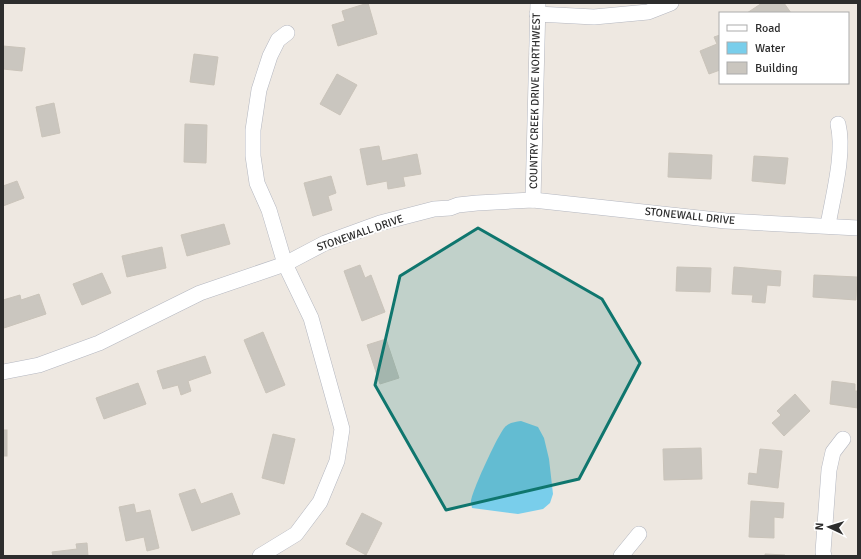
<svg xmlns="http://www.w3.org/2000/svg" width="861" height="559" viewBox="0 0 861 559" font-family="Signika,sans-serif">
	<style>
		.water { fill: #79ceeb }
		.building { fill: #cac6bf; stroke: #cac4ba }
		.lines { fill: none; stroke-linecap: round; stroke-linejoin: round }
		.minor-casing { stroke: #b4b7c0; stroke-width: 16 }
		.minor { stroke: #fff; stroke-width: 15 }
		.marked { fill: #0f766e; fill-opacity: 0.2; stroke: #0f766e; stroke-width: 3; stroke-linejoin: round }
		.labels { text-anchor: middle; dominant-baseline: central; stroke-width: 4; stroke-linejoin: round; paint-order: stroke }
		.street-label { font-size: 11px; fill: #2d2d2d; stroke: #fff }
	</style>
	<rect width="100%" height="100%" fill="#eee8e1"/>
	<path class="water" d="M 521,421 L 538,427 L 544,438 L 549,459 L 553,494 L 550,503 L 543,509 L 518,514 L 472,508 C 472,508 471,502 471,502 C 471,493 500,430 506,426 C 511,422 515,422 521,421 Z"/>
	<g class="building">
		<path d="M 368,3 L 377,34 L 338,46 L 332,25 L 345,21 L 342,11 Z"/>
		<path d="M 762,3 L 784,3 L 791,13 L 747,13 Z"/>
		<path d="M 720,35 L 720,70 L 709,74 L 700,51 L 717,44 L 714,37 Z"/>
		<path d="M 3,46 L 25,48 L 22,71 L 3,69 Z"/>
		<path d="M 194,54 L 218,57 L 214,85 L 190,82 Z"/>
		<path d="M 337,74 L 357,85 L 340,115 L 320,104 Z"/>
		<path d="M 54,103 L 60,133 L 42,137 L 36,107 Z"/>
		<path d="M 185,124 L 207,125 L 206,163 L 184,162 Z"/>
		<path d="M 379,146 L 382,161 L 417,154 L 421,174 L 403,177 L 405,186 L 388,189 L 387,181 L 367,185 L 360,149 Z"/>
		<path d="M 669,153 L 712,155 L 711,179 L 668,177 Z"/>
		<path d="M 754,156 L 788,158 L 785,184 L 752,181 Z"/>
		<path d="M 331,176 L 336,193 L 328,196 L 332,210 L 313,216 L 304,183 Z"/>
		<path d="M 17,181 L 24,198 L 3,206 L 3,186 Z"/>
		<path d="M 224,224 L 230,244 L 187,256 L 181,235 Z"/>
		<path d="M 162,247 L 166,268 L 127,277 L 122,256 Z"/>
		<path d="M 360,265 L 365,278 L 371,275 L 385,312 L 362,321 L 344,271 Z"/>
		<path d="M 677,267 L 711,268 L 710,292 L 676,291 Z"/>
		<path d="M 734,267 L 781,271 L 780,286 L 767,285 L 765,303 L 752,302 L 753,295 L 732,294 Z"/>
		<path d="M 102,273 L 111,293 L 82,305 L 73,284 Z"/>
		<path d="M 814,275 L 857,277 L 856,300 L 813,297 Z"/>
		<path d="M 39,294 L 46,314 L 4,328 L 3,323 L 3,300 L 20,295 L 21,300 Z"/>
		<path d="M 263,332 L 285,385 L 266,393 L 244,340 Z"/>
		<path d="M 386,339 L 399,378 L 380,384 L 367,345 Z"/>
		<path d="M 205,356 L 211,373 L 188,381 L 191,391 L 181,395 L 178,385 L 163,389 L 157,371 Z"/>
		<path d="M 832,381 L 855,384 L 855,391 L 858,391 L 858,408 L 830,404 Z"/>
		<path d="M 138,383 L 146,404 L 104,419 L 96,398 Z"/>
		<path d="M 795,394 L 810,411 L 784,436 L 772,423 L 781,415 L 777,411 Z"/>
		<rect x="3" y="430" width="4" height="26"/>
		<path d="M 273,434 L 295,439 L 284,484 L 262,478 Z"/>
		<path d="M 701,448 L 702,479 L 664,480 L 663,449 Z"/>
		<path d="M 760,449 L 782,451 L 778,488 L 748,484 L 749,473 L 757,474 Z"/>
		<path d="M 195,489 L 201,504 L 232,493 L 240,514 L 192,531 L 179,494 Z"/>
		<path d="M 751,501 L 784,503 L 783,518 L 774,517 L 774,538 L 749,537 Z"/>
		<path d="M 134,504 L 136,513 L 150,510 L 159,548 L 147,551 L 144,537 L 126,541 L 119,507 Z"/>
		<path d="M 362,513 L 382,523 L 366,555 L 346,544 Z"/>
		<path d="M 87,543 L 88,556 L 53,556 L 52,552 L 77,549 L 76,544 Z"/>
		<path d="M 765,554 L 785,555 L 785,556 L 765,556 Z"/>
	</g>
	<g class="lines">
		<defs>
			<g id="minor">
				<path d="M 537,14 L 594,17 L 648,12 L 671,3"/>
				<path d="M 533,200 L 538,3"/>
				<path d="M 828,225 C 833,196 845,153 838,124"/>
				<path d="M 3,372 L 39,365 L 99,343 L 200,293 L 285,264 L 325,243 L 380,223 L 434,209 L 450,208 L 458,205 L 477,203 L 533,200 L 726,221 L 858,228"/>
				<path d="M 260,556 L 296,534 L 320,502 L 337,461 L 342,429 L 311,318 L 285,264 L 269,210 L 257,183 L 253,156 L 253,130 L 259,90 L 270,56 L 278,40 L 287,33"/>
				<path d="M 621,556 L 639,534"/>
				<path d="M 824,556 L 823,552 L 829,470 L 833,452 L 843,439"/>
			</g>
		</defs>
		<use href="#minor" class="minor-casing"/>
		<use href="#minor" class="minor"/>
	</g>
	<path class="marked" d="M 478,228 L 602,299 L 640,363 L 579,479 L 446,510 L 375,385 L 400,276 Z"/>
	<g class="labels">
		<g class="street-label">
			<text transform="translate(535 101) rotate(-89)">COUNTRY CREEK DRIVE NORTHWEST</text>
			<text transform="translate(690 216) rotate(6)">STONEWALL DRIVE</text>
			<text transform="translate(360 233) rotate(-19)">STONEWALL DRIVE</text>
		</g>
	</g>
	<rect width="861" height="559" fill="none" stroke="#2d2d2d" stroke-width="8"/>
	<rect x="719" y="12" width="130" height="72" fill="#ffffff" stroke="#ababab"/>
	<rect x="727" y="25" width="20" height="6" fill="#ffffff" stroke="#ababab"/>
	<text x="755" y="32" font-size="12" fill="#2d2d2d">Road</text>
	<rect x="727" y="42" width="20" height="12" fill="#79ceeb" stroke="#ababab"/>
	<text x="755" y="52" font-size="12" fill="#2d2d2d">Water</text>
	<rect x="727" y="62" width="20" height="12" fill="#cac6bf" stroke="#ababab"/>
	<text x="755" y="72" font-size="12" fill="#2d2d2d">Building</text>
	<g transform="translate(829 527) rotate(274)" stroke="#ffffff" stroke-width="3" paint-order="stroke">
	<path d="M0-3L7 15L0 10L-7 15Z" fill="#2d2d2d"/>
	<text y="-6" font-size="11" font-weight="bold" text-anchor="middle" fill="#2d2d2d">N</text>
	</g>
</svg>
